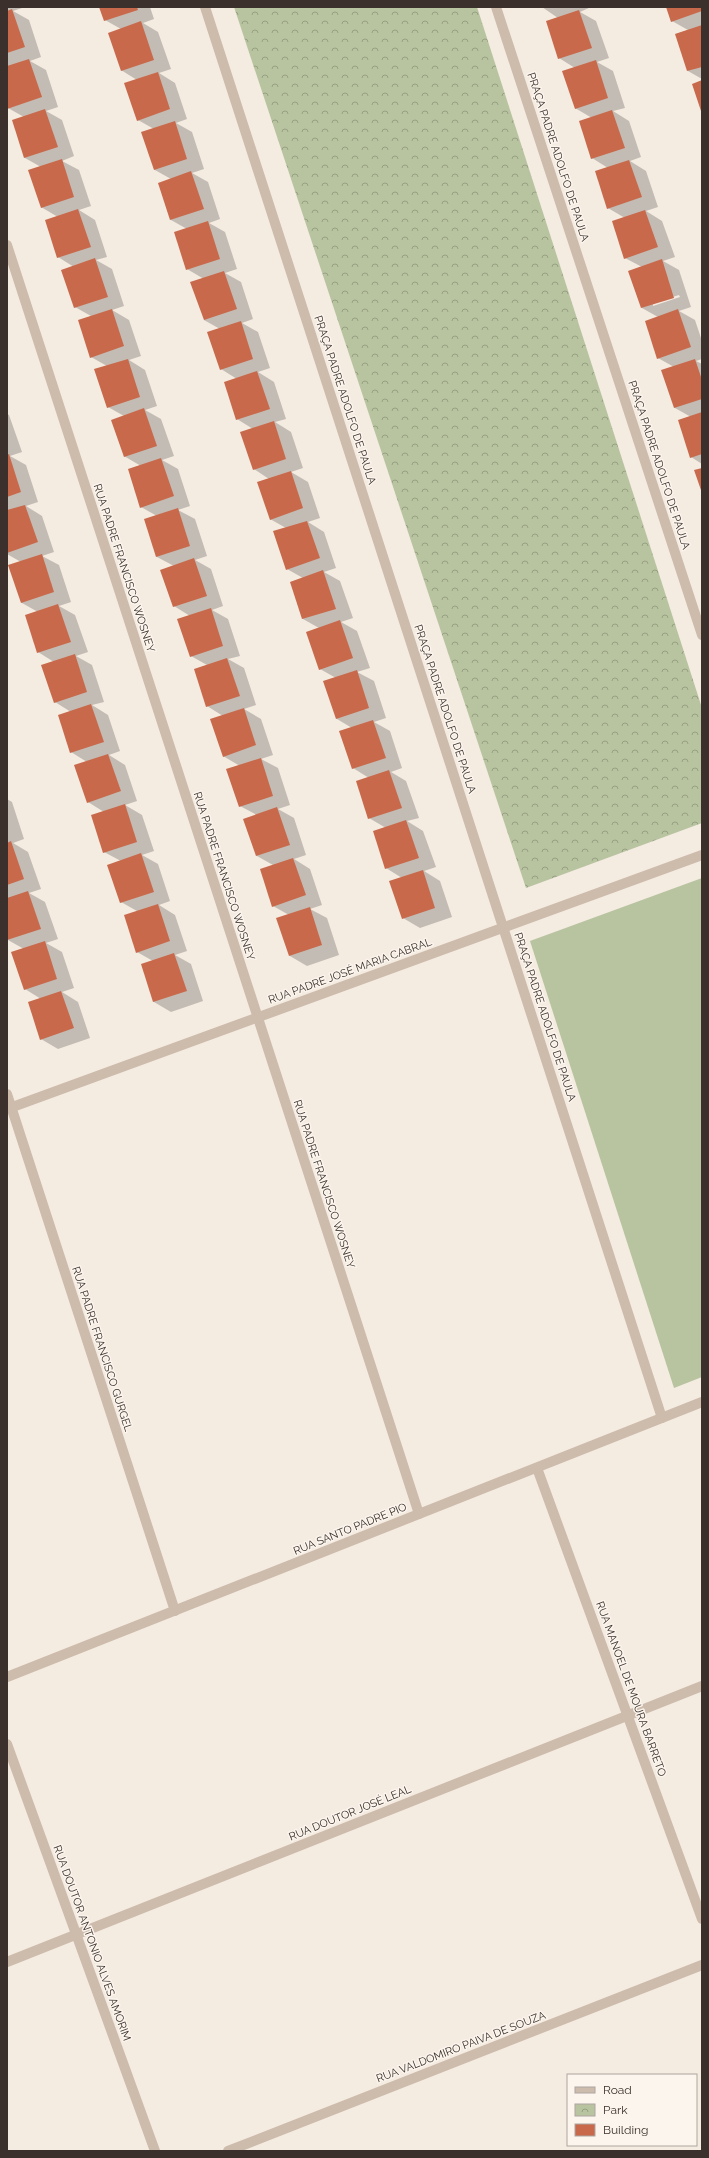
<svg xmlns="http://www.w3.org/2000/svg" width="709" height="2158" viewBox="0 0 709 2158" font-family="Raleway,sans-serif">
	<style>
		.grass { fill: #b8c4a0 }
		.park { fill: url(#park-crowns) }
		.shadow { fill: #0003; fill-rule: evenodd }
		.building { fill: #c8694b }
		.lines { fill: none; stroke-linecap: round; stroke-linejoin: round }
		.minor { stroke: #cdbbac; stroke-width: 10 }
		.labels { text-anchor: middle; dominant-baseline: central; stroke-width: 3; stroke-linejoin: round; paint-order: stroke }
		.street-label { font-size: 11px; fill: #3b302b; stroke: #fbf5ee }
	</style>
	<defs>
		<pattern id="park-crowns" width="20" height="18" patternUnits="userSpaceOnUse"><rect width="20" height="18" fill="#b8c4a0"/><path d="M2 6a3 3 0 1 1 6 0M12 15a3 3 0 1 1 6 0" fill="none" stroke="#97a083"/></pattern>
	</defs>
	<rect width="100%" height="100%" fill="#f4ebe1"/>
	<path class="grass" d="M 702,878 L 702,1377 L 674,1388 L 530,941 Z"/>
	<path class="park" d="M 234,7 L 477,7 L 702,708 L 702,823 L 526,888 Z"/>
	<g class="shadow">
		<path d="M 7,7 L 25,7 L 13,11 L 29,20 L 41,57 L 30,61 L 46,70 L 58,107 L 46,111 L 62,120 L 74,156 L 62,161 L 79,170 L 91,206 L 79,210 L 95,220 L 107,257 L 96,260 L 112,269 L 124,306 L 112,310 L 129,320 L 141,356 L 129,360 L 145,370 L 157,406 L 145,410 L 161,419 L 174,456 L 162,460 L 178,469 L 190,506 L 178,510 L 195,519 L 207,556 L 195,560 L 211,569 L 223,606 L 212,610 L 228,619 L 240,656 L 228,659 L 244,668 L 256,705 L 244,709 L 261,719 L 273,755 L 261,759 L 278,768 L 290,805 L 278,809 L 294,818 L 306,855 L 294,859 L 310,869 L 322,905 L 310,909 L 327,918 L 339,955 L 307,966 L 290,956 L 289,915 L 273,906 L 273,865 L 257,856 L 257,815 L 240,806 L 240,766 L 223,756 L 223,716 L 207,706 L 207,665 L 191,656 L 190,616 L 174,606 L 174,566 L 157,557 L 145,520 L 157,516 L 141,507 L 141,466 L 124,456 L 124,416 L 108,407 L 107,366 L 91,357 L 91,316 L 75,307 L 74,267 L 58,257 L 58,217 L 41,207 L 41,167 L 25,158 L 24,117 L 8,108 L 7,104 Z"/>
		<path d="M 101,7 L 150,7 L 154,19 L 143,23 L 158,32 L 171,69 L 159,73 L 175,83 L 187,119 L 176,123 L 192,132 L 204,169 L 192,173 L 208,182 L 220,219 L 209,223 L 225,232 L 237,269 L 225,273 L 241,282 L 253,319 L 242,323 L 258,332 L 270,368 L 258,372 L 274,382 L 286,419 L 275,422 L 291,432 L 303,468 L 291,472 L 308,482 L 320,518 L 308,522 L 324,532 L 336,568 L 324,572 L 340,581 L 353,618 L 341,622 L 357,631 L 370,668 L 357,672 L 374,681 L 386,718 L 374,722 L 390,731 L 402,768 L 391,772 L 406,781 L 419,818 L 407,821 L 423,831 L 436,867 L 424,871 L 440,881 L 452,917 L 420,928 L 403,918 L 402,878 L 386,868 L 386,828 L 369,818 L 369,778 L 353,768 L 352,728 L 337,719 L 336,678 L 320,669 L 319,628 L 303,619 L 291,582 L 303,578 L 287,569 L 286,528 L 270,519 L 269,479 L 254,469 L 253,429 L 237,419 L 237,379 L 221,369 L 220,329 L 204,320 L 204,279 L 187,269 L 187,229 L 171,220 L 171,179 L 155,170 L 154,129 L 138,120 L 137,80 L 121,70 L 121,29 L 105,20 Z"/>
		<path d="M 542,7 L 591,7 L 580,12 L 596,21 L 609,58 L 597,62 L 613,71 L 625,108 L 613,111 L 629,121 L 641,157 L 630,161 L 646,171 L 658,207 L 646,211 L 662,221 L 675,257 L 663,261 L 679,270 L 691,307 L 679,311 L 695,320 L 702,341 L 702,359 L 696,361 L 702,364 L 702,464 L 691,457 L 691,417 L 675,408 L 663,371 L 674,367 L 658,358 L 658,317 L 642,308 L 642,267 L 625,258 L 625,218 L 608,208 L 608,168 L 592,158 L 592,118 L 575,108 L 575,68 L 559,58 L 558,18 ZM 679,295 L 680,297 L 653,306 L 653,303 Z"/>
		<path d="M 667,7 L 702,7 L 702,79 L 688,71 L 676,34 L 688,30 L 672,21 Z"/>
		<path d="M 7,414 L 9,415 L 22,452 L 10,456 L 26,465 L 38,502 L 26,506 L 42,516 L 54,552 L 42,556 L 59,565 L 71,602 L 59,606 L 75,615 L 88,652 L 76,656 L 92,665 L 104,702 L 92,705 L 108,715 L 120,751 L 109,755 L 125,765 L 137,801 L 125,805 L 142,815 L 154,851 L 142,855 L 158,864 L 170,901 L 159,905 L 175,915 L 187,951 L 175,955 L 191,964 L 203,1001 L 171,1012 L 154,1002 L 142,965 L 153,961 L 137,952 L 137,911 L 121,902 L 121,861 L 104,852 L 104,812 L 88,802 L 87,762 L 71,752 L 71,712 L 55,702 L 54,662 L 38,652 L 38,612 L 22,603 L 21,562 L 7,554 Z"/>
		<path d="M 7,799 L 12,802 L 24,839 L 13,843 L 28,852 L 41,889 L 29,893 L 45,902 L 58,939 L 46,943 L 62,952 L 74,988 L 62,992 L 78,1002 L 90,1038 L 58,1049 L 41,1039 L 41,999 L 25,989 L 24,949 L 8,940 L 7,936 Z"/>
	</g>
	<g class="building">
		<path d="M 99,7 L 137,7 L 138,10 L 104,21 Z"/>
		<path d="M 666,7 L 702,7 L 702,11 L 671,22 Z"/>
		<path d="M 12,9 L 25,47 L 7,53 L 7,11 Z"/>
		<path d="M 579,10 L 592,48 L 558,59 L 546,21 Z"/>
		<path d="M 141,21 L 154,60 L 121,71 L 108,33 Z"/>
		<path d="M 702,25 L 702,67 L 687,71 L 675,34 Z"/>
		<path d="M 29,59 L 42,97 L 7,109 L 7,66 Z"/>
		<path d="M 596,60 L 608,98 L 575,109 L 562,71 Z"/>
		<path d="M 158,72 L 170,109 L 137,121 L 124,83 Z"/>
		<path d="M 702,80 L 702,114 L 692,84 Z"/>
		<path d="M 45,109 L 58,147 L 24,158 L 12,120 Z"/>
		<path d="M 612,110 L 625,148 L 591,159 L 579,121 Z"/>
		<path d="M 175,121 L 187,159 L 154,170 L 141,132 Z"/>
		<path d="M 62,159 L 74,197 L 41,208 L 28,170 Z"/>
		<path d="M 629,160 L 642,197 L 607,209 L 595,171 Z"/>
		<path d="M 191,171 L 204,209 L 170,220 L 158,183 Z"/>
		<path d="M 78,209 L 91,247 L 57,258 L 45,220 Z"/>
		<path d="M 645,210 L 658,247 L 624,259 L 612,221 Z"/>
		<path d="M 208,221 L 220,259 L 186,270 L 174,232 Z"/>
		<path d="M 95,258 L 108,297 L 74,308 L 61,270 Z"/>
		<path d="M 662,259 L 674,298 L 641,308 L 628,271 Z"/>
		<path d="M 224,271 L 237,309 L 204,320 L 190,282 Z"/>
		<path d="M 112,309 L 124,346 L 90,358 L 78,320 Z"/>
		<path d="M 678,309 L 691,347 L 657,359 L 645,321 Z"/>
		<path d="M 241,321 L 253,359 L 220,370 L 207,332 Z"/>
		<path d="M 128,359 L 140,397 L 107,408 L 94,369 Z"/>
		<path d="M 695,359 L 702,380 L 702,399 L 674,408 L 661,370 Z"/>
		<path d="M 257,371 L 270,409 L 236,420 L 224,382 Z"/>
		<path d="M 144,408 L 157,446 L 124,457 L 111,420 Z"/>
		<path d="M 702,412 L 702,454 L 690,458 L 678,420 Z"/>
		<path d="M 274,421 L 286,459 L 253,470 L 240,432 Z"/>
		<path d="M 9,454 L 21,492 L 7,497 L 7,455 Z"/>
		<path d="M 161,458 L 174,496 L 140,508 L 128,469 Z"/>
		<path d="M 702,468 L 702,493 L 694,470 Z"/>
		<path d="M 291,471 L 303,508 L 270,520 L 257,482 Z"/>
		<path d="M 25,505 L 38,542 L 7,553 L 7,510 Z"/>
		<path d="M 178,508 L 190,546 L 156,557 L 144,519 Z"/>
		<path d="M 307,521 L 320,558 L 286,570 L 273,531 Z"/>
		<path d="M 42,554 L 54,592 L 21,603 L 8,565 Z"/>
		<path d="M 194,558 L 207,596 L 173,607 L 160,570 Z"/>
		<path d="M 323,570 L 336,609 L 302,619 L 290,582 Z"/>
		<path d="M 58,604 L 71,642 L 37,653 L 25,615 Z"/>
		<path d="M 211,608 L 223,646 L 190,657 L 177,619 Z"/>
		<path d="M 340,620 L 353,658 L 319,670 L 306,632 Z"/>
		<path d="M 75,654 L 87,692 L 54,703 L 41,665 Z"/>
		<path d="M 227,658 L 240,696 L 206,707 L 194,669 Z"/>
		<path d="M 357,670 L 369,708 L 336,719 L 323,681 Z"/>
		<path d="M 91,704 L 104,742 L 70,753 L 58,715 Z"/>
		<path d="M 244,708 L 256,745 L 223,757 L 210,719 Z"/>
		<path d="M 373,720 L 386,758 L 352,769 L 339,731 Z"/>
		<path d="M 108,754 L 121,791 L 87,803 L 74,765 Z"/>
		<path d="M 261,758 L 273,796 L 239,807 L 226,769 Z"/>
		<path d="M 389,770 L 402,808 L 368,819 L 356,781 Z"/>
		<path d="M 125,804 L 137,842 L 103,853 L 91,815 Z"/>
		<path d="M 277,807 L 290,845 L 256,856 L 243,819 Z"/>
		<path d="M 406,820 L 419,858 L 385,869 L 373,831 Z"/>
		<path d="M 11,841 L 24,879 L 7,885 L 7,843 Z"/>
		<path d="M 141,853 L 154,892 L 120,903 L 107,865 Z"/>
		<path d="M 293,858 L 306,895 L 272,907 L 260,869 Z"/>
		<path d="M 423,870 L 435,908 L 402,919 L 389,881 Z"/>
		<path d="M 28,891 L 41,929 L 7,940 L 7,898 Z"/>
		<path d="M 158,904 L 170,941 L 136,953 L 124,915 Z"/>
		<path d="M 310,907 L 322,945 L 289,956 L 276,918 Z"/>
		<path d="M 45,941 L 57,979 L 24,990 L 11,952 Z"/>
		<path d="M 174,953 L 187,991 L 153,1002 L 141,964 Z"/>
		<path d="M 61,991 L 74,1028 L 40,1040 L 28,1002 Z"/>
	</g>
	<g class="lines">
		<g class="minor">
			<path d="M 205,7 L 662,1418"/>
			<path d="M 496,7 L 702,635"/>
			<path d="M 7,245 L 419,1514"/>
			<path d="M 7,1094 L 175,1611"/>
			<path d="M 7,1109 L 702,855"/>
			<path d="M 537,1468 L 702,1919"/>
			<path d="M 7,1677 L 702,1402"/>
			<path d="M 7,1744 L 155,2151"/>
			<path d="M 7,1962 L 702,1686"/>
			<path d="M 228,2151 L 702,1965"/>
		</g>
	</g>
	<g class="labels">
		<g class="street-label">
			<text transform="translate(558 157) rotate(72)">PRAÇA PADRE ADOLFO DE PAULA</text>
			<text transform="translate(345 400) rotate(72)">PRAÇA PADRE ADOLFO DE PAULA</text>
			<text transform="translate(659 465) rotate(72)">PRAÇA PADRE ADOLFO DE PAULA</text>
			<text transform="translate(124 568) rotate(72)">RUA PADRE FRANCISCO WOSNEY</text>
			<text transform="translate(445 709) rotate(72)">PRAÇA PADRE ADOLFO DE PAULA</text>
			<text transform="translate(224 876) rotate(72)">RUA PADRE FRANCISCO WOSNEY</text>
			<text transform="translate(350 971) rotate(-20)">RUA PADRE JOSÉ MARIA CABRAL</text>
			<text transform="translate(545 1017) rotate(72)">PRAÇA PADRE ADOLFO DE PAULA</text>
			<text transform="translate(324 1184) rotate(72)">RUA PADRE FRANCISCO WOSNEY</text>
			<text transform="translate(102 1349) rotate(72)">RUA PADRE FRANCISCO GURGEL</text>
			<text transform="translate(350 1529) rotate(-22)">RUA SANTO PADRE PIO</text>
			<text transform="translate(631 1689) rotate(70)">RUA MANOEL DE MOURA BARRETO</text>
			<text transform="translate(350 1813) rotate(-22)">RUA DOUTOR JOSÉ LEAL</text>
			<text transform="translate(92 1943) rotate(70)">RUA DOUTOR ANTONIO ALVES AMORIM</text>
			<text transform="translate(461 2047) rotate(-21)">RUA VALDOMIRO PAIVA DE SOUZA</text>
		</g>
	</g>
	<rect width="709" height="2158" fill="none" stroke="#3b302b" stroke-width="16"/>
	<rect x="567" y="2074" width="130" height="72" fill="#fbf5ee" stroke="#aea6a0"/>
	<rect x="575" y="2087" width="20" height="6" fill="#cdbbac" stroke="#aea6a0"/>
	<text x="603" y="2094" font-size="12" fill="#3b302b">Road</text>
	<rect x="575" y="2104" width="20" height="12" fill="url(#park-crowns)" stroke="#aea6a0"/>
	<text x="603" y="2114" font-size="12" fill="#3b302b">Park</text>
	<rect x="575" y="2124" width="20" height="12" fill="#c8694b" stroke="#aea6a0"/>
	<text x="603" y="2134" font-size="12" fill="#3b302b">Building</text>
</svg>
